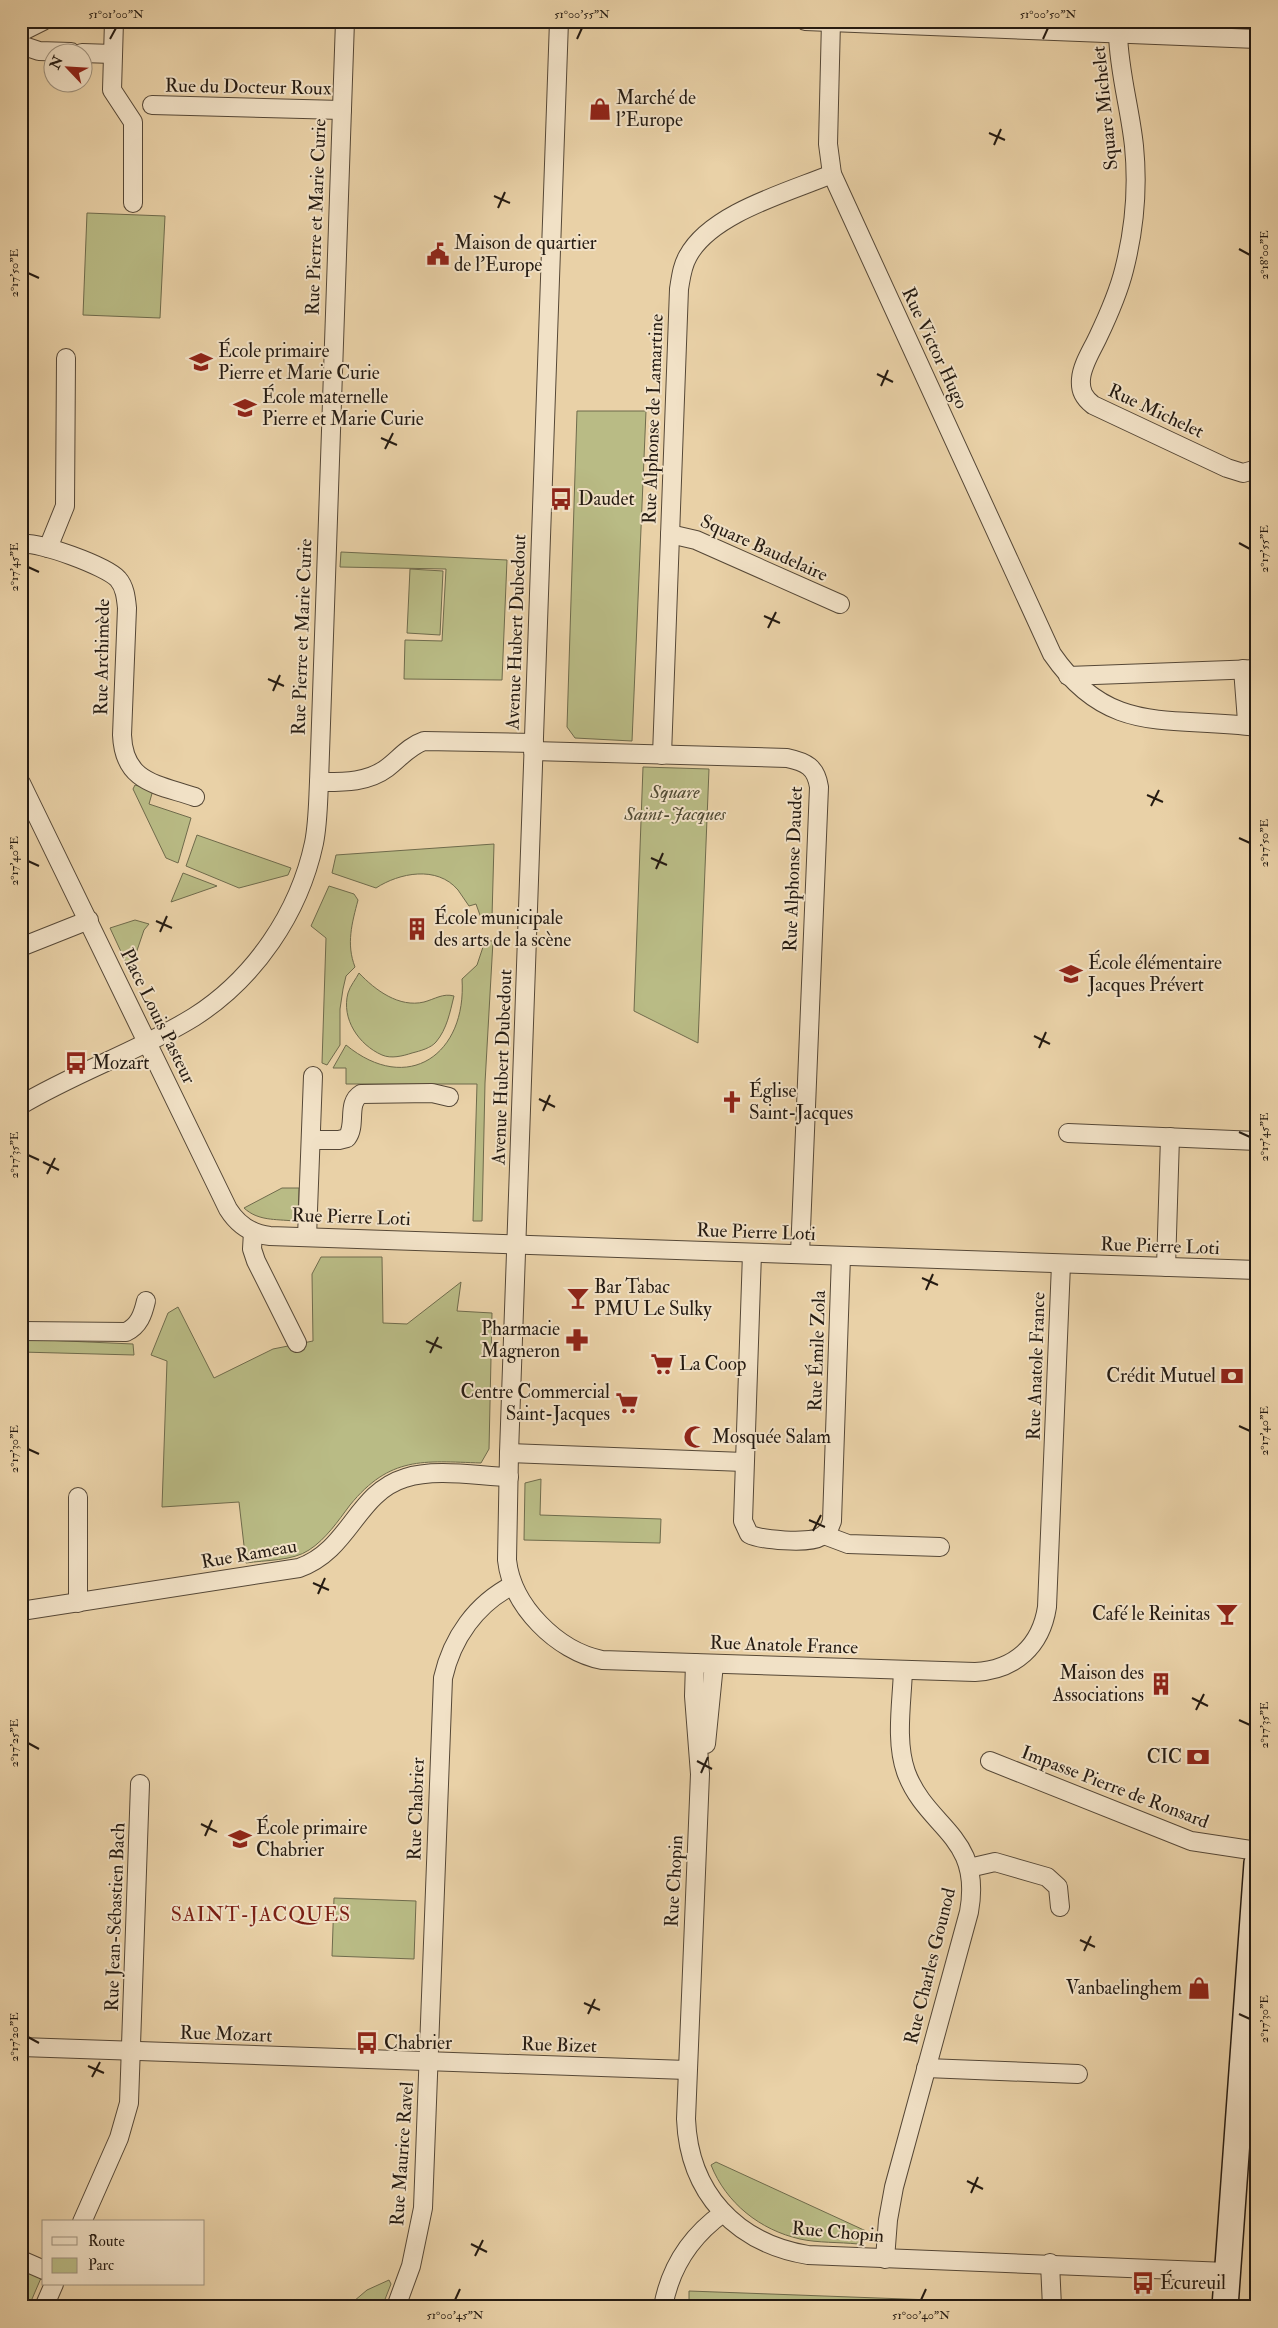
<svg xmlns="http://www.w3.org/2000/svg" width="1278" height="2328" viewBox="0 0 1278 2328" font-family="'IM FELL Double Pica',serif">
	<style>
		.green { fill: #b9bb85; stroke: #6f6b4c }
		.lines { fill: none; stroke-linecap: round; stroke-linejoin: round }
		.street-casing { stroke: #564837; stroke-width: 20 }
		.secondary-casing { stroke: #251b12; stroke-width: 28 }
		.street { stroke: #f1e1c6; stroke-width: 18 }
		.secondary { stroke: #f1e1c6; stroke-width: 25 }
		.ticks { fill: none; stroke: #251b12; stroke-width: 2 }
		.labels { text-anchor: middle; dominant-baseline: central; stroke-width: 4; stroke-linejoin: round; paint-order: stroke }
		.street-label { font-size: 19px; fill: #251b12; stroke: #f1e1c6 }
		.poi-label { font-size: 19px; fill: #251b12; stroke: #f1e1c6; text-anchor: start }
		.park-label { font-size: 19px; font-style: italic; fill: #514b34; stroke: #f1e1c6 }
		.neighbourhood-label { font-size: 20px; letter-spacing: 1px; fill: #7a1f14; stroke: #f1e1c6 }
		.neatline { fill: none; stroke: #251b12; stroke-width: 2 }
		.ticks-label { font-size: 12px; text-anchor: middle; fill: #251b12 }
	</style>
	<rect width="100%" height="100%" fill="#e9d1a7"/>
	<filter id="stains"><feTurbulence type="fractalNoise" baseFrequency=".004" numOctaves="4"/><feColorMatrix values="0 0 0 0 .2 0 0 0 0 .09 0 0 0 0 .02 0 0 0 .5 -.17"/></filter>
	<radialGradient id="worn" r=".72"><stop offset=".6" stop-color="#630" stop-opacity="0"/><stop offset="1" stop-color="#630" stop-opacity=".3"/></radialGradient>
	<g class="green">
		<path d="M 87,213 L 165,216 L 160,318 L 83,315 Z"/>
		<path d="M 577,411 L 646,411 L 632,741 L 575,738 L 567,727 Z"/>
		<path d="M 341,552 L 507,560 L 502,680 L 404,679 L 405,640 L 442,641 L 446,569 L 340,567 Z"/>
		<path d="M 410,569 L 443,571 L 440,635 L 407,633 Z"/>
		<path d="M 643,767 L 709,769 L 698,1043 L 634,1011 Z"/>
		<path d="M 135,785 L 153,790 L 149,804 L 191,818 L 178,863 L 166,858 L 133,789 Z"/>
		<path d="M 197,835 L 291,868 L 288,875 L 239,888 L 186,866 Z"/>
		<path d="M 494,844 L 492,917 L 481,918 L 476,904 L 469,906 C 465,901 462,895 458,890 C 437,865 399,873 376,888 L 332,873 L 336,855 Z"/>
		<path d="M 183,873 L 217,886 L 171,902 Z"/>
		<path d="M 329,886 L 354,894 L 358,900 C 352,923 346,944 355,967 L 346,976 L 343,989 L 340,1009 L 340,1045 L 327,1065 L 322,1063 L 326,938 L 311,926 Z"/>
		<path d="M 135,920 L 149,924 L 144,930 L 130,971 L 110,928 Z"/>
		<path d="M 485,941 L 493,941 L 485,1083 L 482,1221 L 473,1221 L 477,1084 L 346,1084 L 346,1068 L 333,1068 L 346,1045 C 408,1096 467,1054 462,979 L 477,965 Z"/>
		<path d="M 359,973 C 375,990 399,1008 424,1002 C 435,999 443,993 454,996 C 450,1012 447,1029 436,1042 C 431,1048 420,1051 412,1053 C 403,1056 391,1059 382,1055 C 359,1045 341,1019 348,993 C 350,986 356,979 359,973 Z"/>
		<path d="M 282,1188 L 299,1188 L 298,1216 L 294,1221 C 275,1219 258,1221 244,1208 Z"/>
		<path d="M 321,1257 L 382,1257 L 383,1323 L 407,1324 L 461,1282 L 457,1311 L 492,1313 L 489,1449 L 481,1463 C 423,1461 390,1456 350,1505 C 338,1521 326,1539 309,1550 C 293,1561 265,1560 246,1563 L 239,1502 L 162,1507 L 167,1361 L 151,1355 L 168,1313 L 178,1307 L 214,1378 L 273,1349 L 313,1341 L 312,1274 Z"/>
		<path d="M 21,1339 L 133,1344 L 134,1355 L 21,1352 Z"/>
		<path d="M 541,1479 L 540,1515 L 661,1519 L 660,1543 L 524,1540 L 525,1483 Z"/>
		<path d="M 334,1898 L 416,1901 L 414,1959 L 332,1956 Z"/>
		<path d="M 716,2162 L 866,2231 L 866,2236 L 858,2244 C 839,2242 818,2243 800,2239 C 760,2230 726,2203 711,2165 Z"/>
		<path d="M 21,2268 L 41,2278 L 29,2306 L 21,2305 Z"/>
		<path d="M 389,2280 L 391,2284 L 382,2307 L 347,2307 L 367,2290 Z"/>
		<path d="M 689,2291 L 932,2300 L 932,2307 L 689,2307 Z"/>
	</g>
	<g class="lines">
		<defs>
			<g id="street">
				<path d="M 114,21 L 112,90 L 133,122 L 133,203"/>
				<path d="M 559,21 L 509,1453 L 507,1560 C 512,1606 557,1651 602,1660 L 975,1672 C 1015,1670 1041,1646 1047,1607 L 1061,1264"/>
				<path d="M 805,21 L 1257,39"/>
				<path d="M 831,21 L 828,144 L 832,174 L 1052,654 C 1110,738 1170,715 1257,727"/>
				<path d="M 21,32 L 43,21"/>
				<path d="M 1118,34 C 1119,72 1130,108 1134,146 C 1138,186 1134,231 1124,270 C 1118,294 1108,316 1098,337 C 1092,350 1082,365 1081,379 C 1080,391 1084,398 1093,405 L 1227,468 L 1243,473 L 1257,469"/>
				<path d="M 21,45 L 39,51 L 71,52"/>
				<path d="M 82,53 L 113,54"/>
				<path d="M 152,105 L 342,110"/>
				<path d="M 670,534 L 696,540 L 840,604"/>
				<path d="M 21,544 C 38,541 106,566 118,579 C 125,587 126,598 127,608 L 122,735 C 124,783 157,784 195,797"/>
				<path d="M 48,548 L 65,506 L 66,358"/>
				<path d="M 1243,669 L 1247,721"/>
				<path d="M 1068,676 L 1257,669"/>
				<path d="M 533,751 L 787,758 C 806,762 816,767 819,787 L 800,1254"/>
				<path d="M 662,755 L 679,289 C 681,277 682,266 688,256 C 711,213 789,192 832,174"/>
				<path d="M 319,782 C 342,782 367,783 387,768 C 399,759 409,746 424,741 L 534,743"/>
				<path d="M 21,783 L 228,1209 C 238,1225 251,1234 270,1236 L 1257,1270"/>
				<path d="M 21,947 L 89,920"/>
				<path d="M 21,1105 C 76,1072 139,1051 194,1017 C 255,978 299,913 314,843 C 318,823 318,802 319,782 L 345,21"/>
				<path d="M 1068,1133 L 1257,1141"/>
				<path d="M 311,1140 L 339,1140 L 347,1138 C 357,1125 346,1103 361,1094 L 432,1093 L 449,1097"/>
				<path d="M 253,1232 L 252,1249 L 256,1261 L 297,1343"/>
				<path d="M 307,1237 L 313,1076"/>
				<path d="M 752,1253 L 743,1521 L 749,1534 C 760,1540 809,1544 820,1537 C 827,1534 830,1528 832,1521 L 841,1256"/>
				<path d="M 1166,1267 L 1170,1137"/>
				<path d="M 21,1331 L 126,1332 C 139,1326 143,1314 146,1301"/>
				<path d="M 509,1453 L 744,1462"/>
				<path d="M 78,1497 L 78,1603"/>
				<path d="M 824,1535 L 848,1544 L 940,1547"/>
				<path d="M 21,1611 L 299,1568 C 350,1550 356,1493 405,1478 C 435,1468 478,1476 509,1477"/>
				<path d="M 695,1663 L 694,1696 L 700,1774 L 686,2119 C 689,2193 736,2243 808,2255 L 1227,2272"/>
				<path d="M 706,1744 L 714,1664"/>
				<path d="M 990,1761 L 1191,1841 L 1257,1851"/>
				<path d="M 969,1868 L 995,1862 L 1047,1877 L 1058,1887 L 1060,1907"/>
				<path d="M 21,2047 L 687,2070"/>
				<path d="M 926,2068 L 1078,2074"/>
				<path d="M 82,2222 L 119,2138 L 129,2103 L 140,1784"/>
				<path d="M 885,2259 L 888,2220 L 894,2187 L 969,1912 C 983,1835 927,1829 906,1772 C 895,1741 902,1702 903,1670"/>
				<path d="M 21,2260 L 44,2270"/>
				<path d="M 1050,2263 L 1052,2307"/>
				<path d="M 44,2307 L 54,2284"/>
				<path d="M 396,2307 L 411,2266 L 423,2208 L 443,1678 C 452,1638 476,1604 513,1585"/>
				<path d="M 663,2307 C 670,2268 691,2236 723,2213"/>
			</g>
			<path id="secondary" d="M 1225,2307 L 1257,1863"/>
		</defs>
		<use href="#street" class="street-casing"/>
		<use href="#secondary" class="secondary-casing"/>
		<use href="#street" class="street"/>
		<use href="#secondary" class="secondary"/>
	</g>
	<path class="ticks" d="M 110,39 L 116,28M 577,39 L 582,28M 1043,39 L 1048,28M 989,133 L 1005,140M 994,145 L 1001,129M 494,196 L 510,203M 498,208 L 505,192M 1239,249 L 1250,255M 28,273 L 39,278M 877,374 L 893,382M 881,386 L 888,370M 381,438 L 397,445M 385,449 L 393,433M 1239,543 L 1250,549M 28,567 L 39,572M 764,616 L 780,623M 768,628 L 776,612M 268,679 L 284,686M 273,691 L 280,675M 1147,795 L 1163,802M 1151,806 L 1159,790M 1239,838 L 1250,843M 651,858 L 667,865M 28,861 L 39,866M 656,869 L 663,853M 156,921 L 172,928M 160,932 L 167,916M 1034,1036 L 1050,1044M 1039,1048 L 1046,1032M 539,1099 L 555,1107M 543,1111 L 550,1095M 1239,1132 L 1250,1137M 28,1155 L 39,1160M 43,1162 L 59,1170M 47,1174 L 55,1158M 922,1278 L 938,1285M 926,1290 L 933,1274M 426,1341 L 442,1348M 430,1353 L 438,1337M 1239,1426 L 1250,1431M 28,1449 L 39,1454M 809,1520 L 825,1527M 813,1531 L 821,1515M 313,1583 L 329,1590M 318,1594 L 325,1578M 1192,1698 L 1208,1706M 1196,1710 L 1204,1694M 1239,1720 L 1250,1725M 28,1743 L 39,1749M 697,1761 L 712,1769M 701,1773 L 708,1757M 201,1824 L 217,1832M 205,1836 L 212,1820M 1080,1940 L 1095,1947M 1084,1951 L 1091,1936M 584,2003 L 600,2010M 588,2014 L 595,1999M 1239,2014 L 1250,2019M 28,2037 L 39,2043M 88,2066 L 104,2073M 92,2077 L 100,2062M 967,2181 L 983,2189M 971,2193 L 978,2177M 471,2244 L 487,2252M 475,2256 L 483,2240M 455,2300 L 460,2289M 921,2300 L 926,2289"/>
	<defs>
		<symbol id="shop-bare" viewBox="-9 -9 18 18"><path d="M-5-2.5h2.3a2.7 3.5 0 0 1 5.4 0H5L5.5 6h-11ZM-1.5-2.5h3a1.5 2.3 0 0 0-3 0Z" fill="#8f2418" stroke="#f1e1c6" stroke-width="2.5" paint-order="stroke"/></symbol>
		<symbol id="civic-bare" viewBox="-9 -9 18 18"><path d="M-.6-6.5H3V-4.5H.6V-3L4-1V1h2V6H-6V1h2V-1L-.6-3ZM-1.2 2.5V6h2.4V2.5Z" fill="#8f2418" stroke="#f1e1c6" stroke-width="2.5" paint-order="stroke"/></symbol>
		<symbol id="school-bare" viewBox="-9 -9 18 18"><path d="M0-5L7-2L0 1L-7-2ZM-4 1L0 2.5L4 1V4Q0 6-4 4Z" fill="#8f2418" stroke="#f1e1c6" stroke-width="2.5" paint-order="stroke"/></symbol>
		<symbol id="bus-bare" viewBox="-9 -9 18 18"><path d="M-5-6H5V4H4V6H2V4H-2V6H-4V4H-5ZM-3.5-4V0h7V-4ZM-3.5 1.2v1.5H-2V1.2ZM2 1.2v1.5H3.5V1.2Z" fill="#8f2418" stroke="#f1e1c6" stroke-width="2.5" paint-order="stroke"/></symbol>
		<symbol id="building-bare" viewBox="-9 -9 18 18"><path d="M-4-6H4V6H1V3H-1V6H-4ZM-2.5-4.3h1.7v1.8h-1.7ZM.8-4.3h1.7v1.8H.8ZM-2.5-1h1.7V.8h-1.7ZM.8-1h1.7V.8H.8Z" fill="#8f2418" stroke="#f1e1c6" stroke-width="2.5" paint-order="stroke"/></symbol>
		<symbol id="church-bare" viewBox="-9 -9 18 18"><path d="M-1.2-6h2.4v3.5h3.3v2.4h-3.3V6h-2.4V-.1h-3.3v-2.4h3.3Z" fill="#8f2418" stroke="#f1e1c6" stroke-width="2.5" paint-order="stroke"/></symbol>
		<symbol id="bar-bare" viewBox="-9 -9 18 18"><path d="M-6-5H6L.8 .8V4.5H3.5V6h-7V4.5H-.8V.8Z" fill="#8f2418" stroke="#f1e1c6" stroke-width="2.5" paint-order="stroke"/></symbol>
		<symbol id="pharmacy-bare" viewBox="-9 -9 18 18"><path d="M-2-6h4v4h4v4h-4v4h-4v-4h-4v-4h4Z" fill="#8f2418" stroke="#f1e1c6" stroke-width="2.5" paint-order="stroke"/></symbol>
		<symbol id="supermarket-bare" viewBox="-9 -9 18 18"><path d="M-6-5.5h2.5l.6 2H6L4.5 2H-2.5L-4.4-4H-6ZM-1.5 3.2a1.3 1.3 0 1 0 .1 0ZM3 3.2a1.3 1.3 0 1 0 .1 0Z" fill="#8f2418" stroke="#f1e1c6" stroke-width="2.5" paint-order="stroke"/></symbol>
		<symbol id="bank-bare" viewBox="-9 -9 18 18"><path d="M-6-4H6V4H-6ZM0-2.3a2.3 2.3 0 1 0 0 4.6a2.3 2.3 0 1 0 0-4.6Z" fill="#8f2418" stroke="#f1e1c6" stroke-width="2.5" paint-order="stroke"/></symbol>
		<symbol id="mosque-bare" viewBox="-9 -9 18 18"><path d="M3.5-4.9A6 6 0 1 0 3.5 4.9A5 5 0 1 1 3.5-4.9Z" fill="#8f2418" stroke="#f1e1c6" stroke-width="2.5" paint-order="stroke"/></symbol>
	</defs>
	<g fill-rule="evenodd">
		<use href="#shop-bare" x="584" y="93" width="32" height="32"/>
		<use href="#civic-bare" x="422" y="238" width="32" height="32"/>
		<use href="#school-bare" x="185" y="346" width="32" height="32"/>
		<use href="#school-bare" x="229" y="392" width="32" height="32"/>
		<use href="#bus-bare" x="545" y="483" width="32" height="32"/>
		<use href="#building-bare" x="401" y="913" width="32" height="32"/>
		<use href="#school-bare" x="1055" y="958" width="32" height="32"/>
		<use href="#bus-bare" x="60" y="1047" width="32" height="32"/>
		<use href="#church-bare" x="716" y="1086" width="32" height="32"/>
		<use href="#bar-bare" x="562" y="1282" width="32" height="32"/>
		<use href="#pharmacy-bare" x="561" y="1324" width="32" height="32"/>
		<use href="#supermarket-bare" x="646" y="1348" width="32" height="32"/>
		<use href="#bank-bare" x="1216" y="1360" width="32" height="32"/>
		<use href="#supermarket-bare" x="611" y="1387" width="32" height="32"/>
		<use href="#mosque-bare" x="679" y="1421" width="32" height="32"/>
		<use href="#bar-bare" x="1211" y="1598" width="32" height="32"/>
		<use href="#building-bare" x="1145" y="1668" width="32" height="32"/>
		<use href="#bank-bare" x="1182" y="1741" width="32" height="32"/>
		<use href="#school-bare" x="224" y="1823" width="32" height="32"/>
		<use href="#shop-bare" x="1183" y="1972" width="32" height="32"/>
		<use href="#bus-bare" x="351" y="2027" width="32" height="32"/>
		<use href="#bus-bare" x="1127" y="2267" width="32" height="32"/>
	</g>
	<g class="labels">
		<g class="street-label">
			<text transform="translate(248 87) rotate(1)">Rue du Docteur Roux</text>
			<text transform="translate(1105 108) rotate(-96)">Square Michelet</text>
			<text transform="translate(316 217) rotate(-88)">Rue Pierre et Marie Curie</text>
			<text transform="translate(935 348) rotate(65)">Rue Victor Hugo</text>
			<text transform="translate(1156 411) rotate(25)">Rue Michelet</text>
			<text transform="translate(653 419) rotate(-88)">Rue Alphonse de Lamartine</text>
			<text transform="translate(764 548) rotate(24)">Square Baudelaire</text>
			<text transform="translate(516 632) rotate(-88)">Avenue Hubert Dubedout</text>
			<text transform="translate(302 637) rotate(-88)">Rue Pierre et Marie Curie</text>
			<text transform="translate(102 657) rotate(-89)">Rue Archimède</text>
			<text transform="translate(793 869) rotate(-88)">Rue Alphonse Daudet</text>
			<text transform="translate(158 1016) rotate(64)">Place Louis Pasteur</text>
			<text transform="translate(502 1067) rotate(-88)">Avenue Hubert Dubedout</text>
			<text transform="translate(351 1217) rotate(2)">Rue Pierre Loti</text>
			<text transform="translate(756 1232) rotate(2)">Rue Pierre Loti</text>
			<text transform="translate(1160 1246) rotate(2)">Rue Pierre Loti</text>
			<text transform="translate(817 1351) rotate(-88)">Rue Émile Zola</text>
			<text transform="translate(1036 1366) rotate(-88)">Rue Anatole France</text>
			<text transform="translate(249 1554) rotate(-10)">Rue Rameau</text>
			<text transform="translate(784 1645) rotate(2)">Rue Anatole France</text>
			<text transform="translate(1115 1787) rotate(21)">Impasse Pierre de Ronsard</text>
			<text transform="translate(416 1809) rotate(-88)">Rue Chabrier</text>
			<text transform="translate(674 1881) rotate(-87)">Rue Chopin</text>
			<text transform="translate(115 1917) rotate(-88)">Rue Jean-Sébastien Bach</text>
			<text transform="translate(930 1966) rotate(-76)">Rue Charles Gounod</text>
			<text transform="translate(226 2034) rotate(2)">Rue Mozart</text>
			<text transform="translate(559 2045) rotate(2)">Rue Bizet</text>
			<text transform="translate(402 2154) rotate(-86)">Rue Maurice Ravel</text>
			<text transform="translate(838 2232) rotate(5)">Rue Chopin</text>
		</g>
		<g class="poi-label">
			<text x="616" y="98">Marché de<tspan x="616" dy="22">l'Europe</tspan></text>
			<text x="454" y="243">Maison de quartier<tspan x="454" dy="22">de l'Europe</tspan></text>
			<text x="218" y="351">École primaire<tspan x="218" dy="22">Pierre et Marie Curie</tspan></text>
			<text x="262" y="397">École maternelle<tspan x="262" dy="22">Pierre et Marie Curie</tspan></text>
			<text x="578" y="499">Daudet</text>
			<text x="434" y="918">École municipale<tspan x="434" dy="22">des arts de la scène</tspan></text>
			<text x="1088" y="963">École élémentaire<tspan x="1088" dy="22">Jacques Prévert</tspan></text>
			<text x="92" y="1063">Mozart</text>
			<text x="749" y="1091">Église<tspan x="749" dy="22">Saint-Jacques</tspan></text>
			<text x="594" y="1287">Bar Tabac<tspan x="594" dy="22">PMU Le Sulky</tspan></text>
			<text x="560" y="1329" text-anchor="end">Pharmacie<tspan x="560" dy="22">Magneron</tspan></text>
			<text x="679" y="1364">La Coop</text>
			<text x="1216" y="1376" text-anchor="end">Crédit Mutuel</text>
			<text x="610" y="1392" text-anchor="end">Centre Commercial<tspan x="610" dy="22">Saint-Jacques</tspan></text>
			<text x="712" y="1437">Mosquée Salam</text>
			<text x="1210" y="1614" text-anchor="end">Café le Reinitas</text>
			<text x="1144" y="1673" text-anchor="end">Maison des<tspan x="1144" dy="22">Associations</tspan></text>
			<text x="1182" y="1757" text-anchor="end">CIC</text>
			<text x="256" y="1828">École primaire<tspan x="256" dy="22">Chabrier</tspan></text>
			<text x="1182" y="1988" text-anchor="end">Vanbaelinghem</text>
			<text x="384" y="2043">Chabrier</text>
			<text x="1160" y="2283">Écureuil</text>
		</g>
		<g class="park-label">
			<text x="675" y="792">Square<tspan x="675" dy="22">Saint-Jacques</tspan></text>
		</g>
		<g class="neighbourhood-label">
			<text x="261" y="1914">SAINT-JACQUES</text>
		</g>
	</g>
	<rect width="1278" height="2328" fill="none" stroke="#e9d1a7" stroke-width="55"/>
	<rect x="42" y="2220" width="162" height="65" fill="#f1e1c6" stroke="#9f927e"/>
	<rect x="52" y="2237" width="25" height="8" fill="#f1e1c6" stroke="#9f927e"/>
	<text x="88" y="2246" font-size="15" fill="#251b12">Route</text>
	<rect x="52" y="2258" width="25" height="15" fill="#b9bb85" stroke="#9f927e"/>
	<text x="88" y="2270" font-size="15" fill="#251b12">Parc</text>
	<g transform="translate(68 68) rotate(295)"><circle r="24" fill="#f1e1c6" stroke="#9f927e"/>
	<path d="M0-4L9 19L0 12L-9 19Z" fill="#8f2418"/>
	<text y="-8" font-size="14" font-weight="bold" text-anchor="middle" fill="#251b12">N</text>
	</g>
	<rect x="28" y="28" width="1222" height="2272" class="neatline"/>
	<g class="ticks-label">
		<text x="116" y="18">51°01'00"N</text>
		<text x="582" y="18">51°00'55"N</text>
		<text x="1048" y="18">51°00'50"N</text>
		<text transform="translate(1264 255) rotate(-90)" y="4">2°18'00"E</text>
		<text transform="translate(14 273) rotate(-90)" y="4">2°17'50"E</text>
		<text transform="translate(1264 549) rotate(-90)" y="4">2°17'55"E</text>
		<text transform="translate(14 567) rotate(-90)" y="4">2°17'45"E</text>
		<text transform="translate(1264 843) rotate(-90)" y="4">2°17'50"E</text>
		<text transform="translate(14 861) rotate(-90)" y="4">2°17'40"E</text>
		<text transform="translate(1264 1137) rotate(-90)" y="4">2°17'45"E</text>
		<text transform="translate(14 1155) rotate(-90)" y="4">2°17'35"E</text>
		<text transform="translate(1264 1431) rotate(-90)" y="4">2°17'40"E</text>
		<text transform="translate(14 1449) rotate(-90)" y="4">2°17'30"E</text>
		<text transform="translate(1264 1725) rotate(-90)" y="4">2°17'35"E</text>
		<text transform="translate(14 1743) rotate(-90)" y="4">2°17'25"E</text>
		<text transform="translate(1264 2019) rotate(-90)" y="4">2°17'30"E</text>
		<text transform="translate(14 2037) rotate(-90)" y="4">2°17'20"E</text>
		<text x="455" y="2319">51°00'45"N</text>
		<text x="921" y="2319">51°00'40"N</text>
	</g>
	<rect width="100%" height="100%" filter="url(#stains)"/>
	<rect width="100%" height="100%" fill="url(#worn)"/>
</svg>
